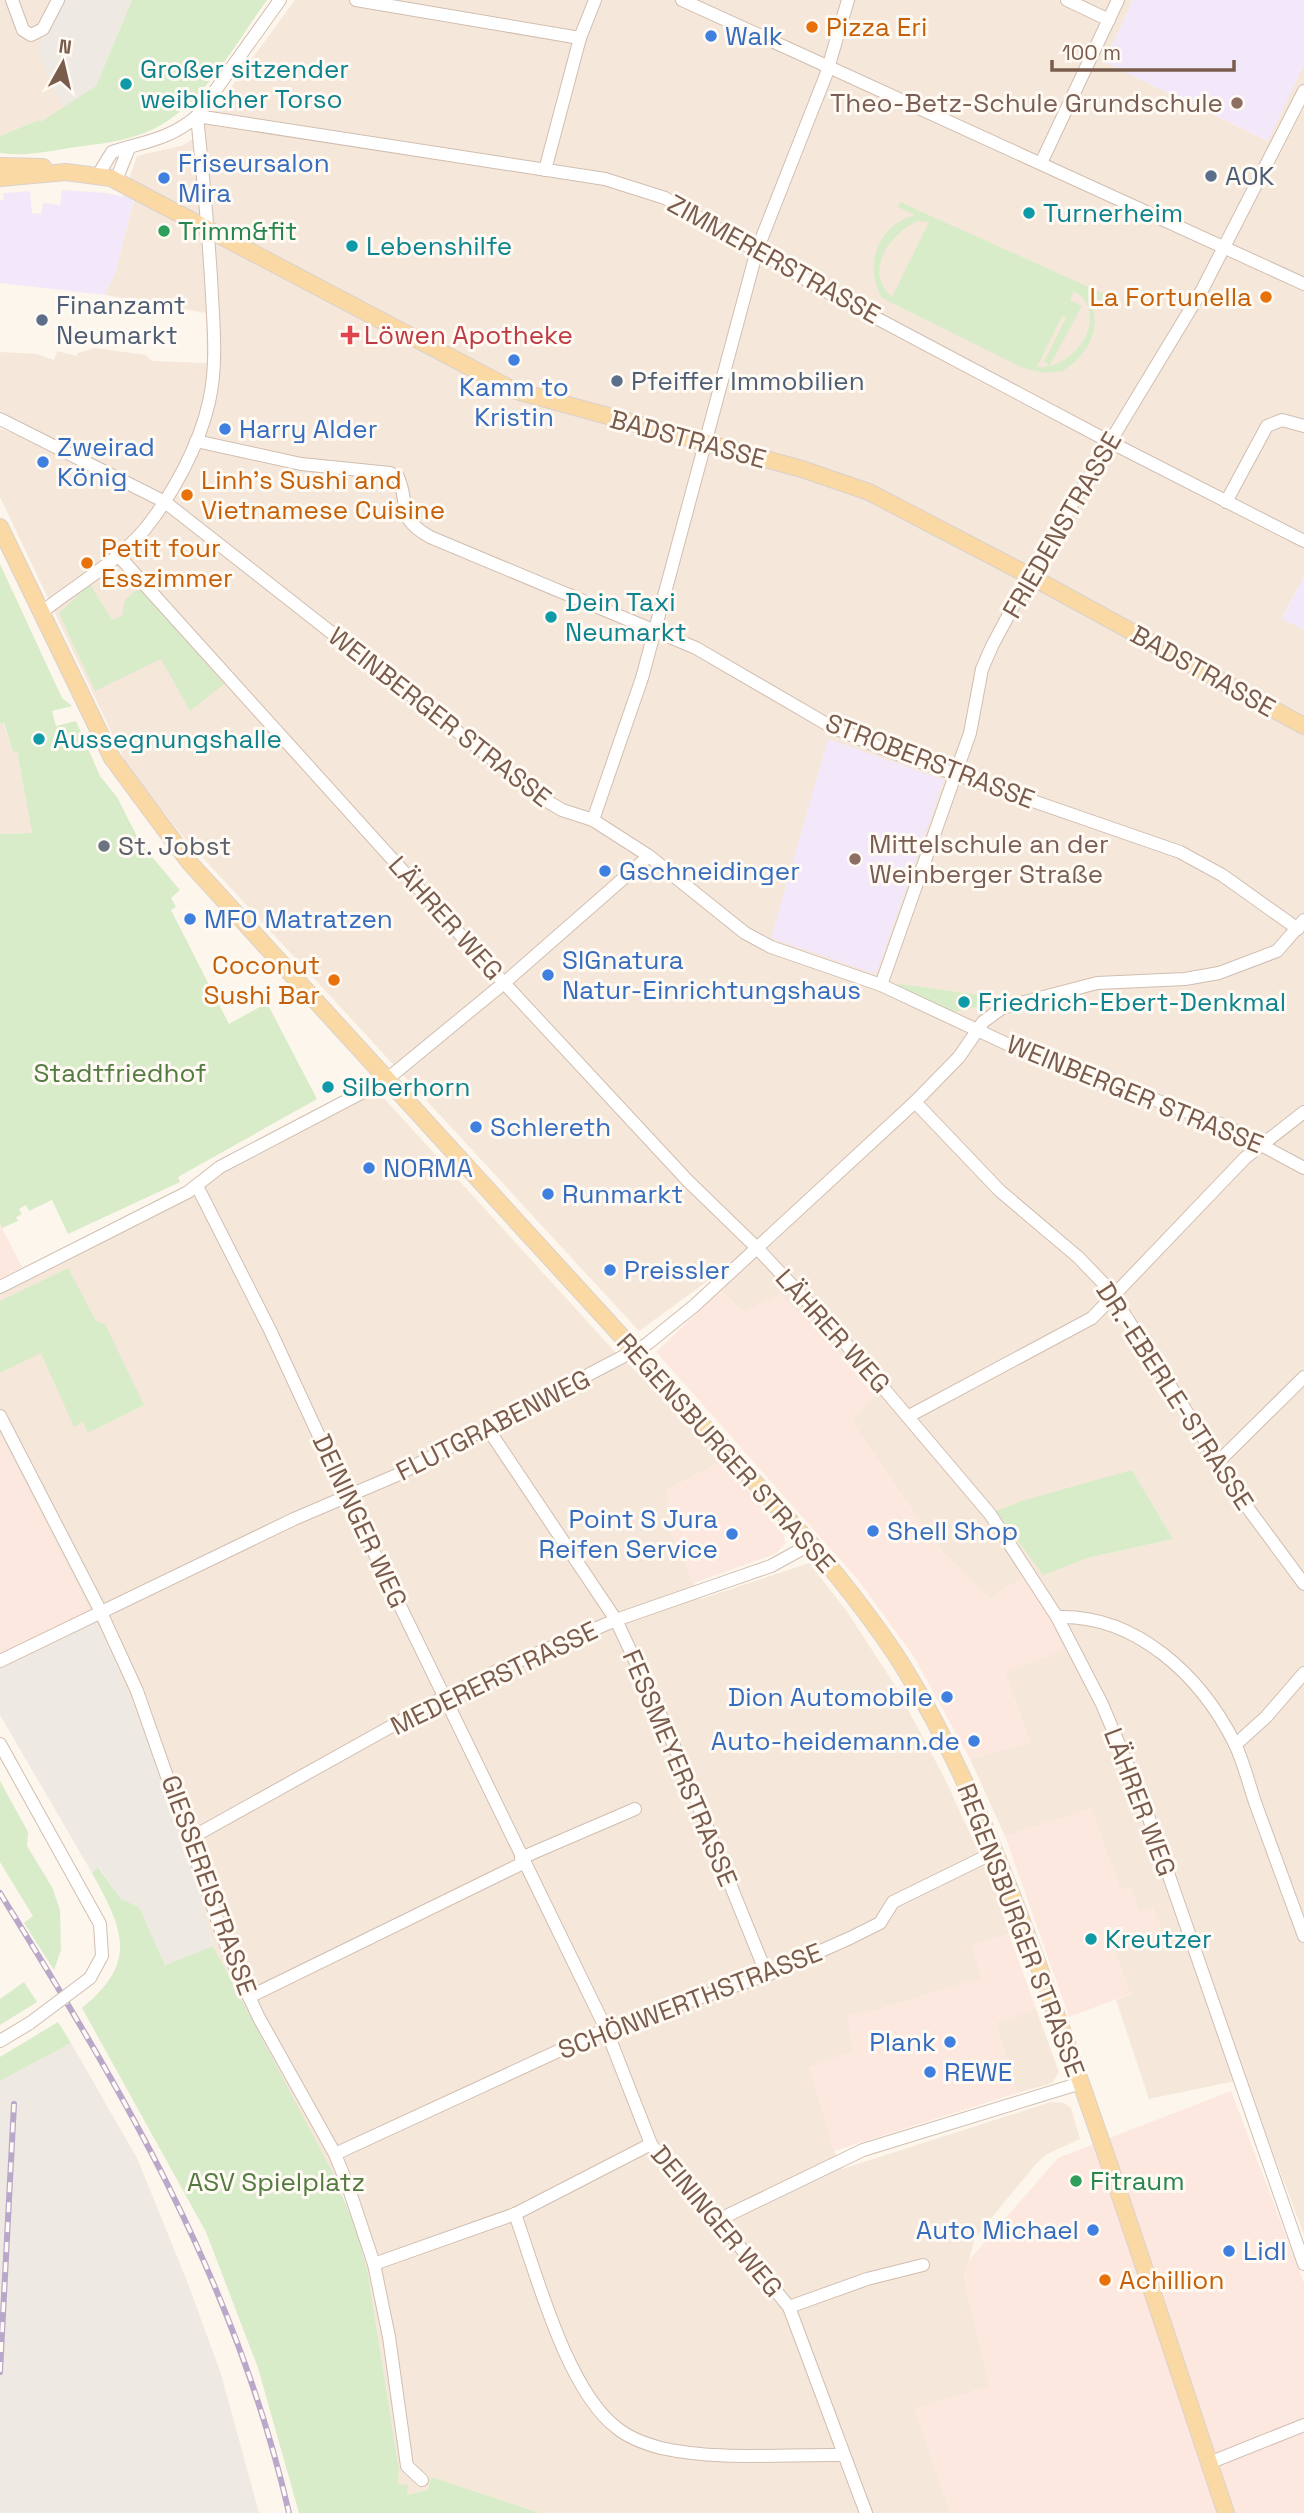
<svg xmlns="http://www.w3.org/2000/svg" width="1304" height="2513" viewBox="0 0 1304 2513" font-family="'Space Grotesk',sans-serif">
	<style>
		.residential { fill: #f5e8da; fill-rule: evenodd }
		.commercial { fill: #fde8e0 }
		.industrial { fill: #efe9e4 }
		.education { fill: #f3e8fa }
		.green { fill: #d8ecc9; fill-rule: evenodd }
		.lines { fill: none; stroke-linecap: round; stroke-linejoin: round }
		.minor-casing { stroke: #d1beb0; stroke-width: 14 }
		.major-casing { stroke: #dad1cd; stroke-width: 18 }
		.minor { stroke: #fff; stroke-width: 12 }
		.major { stroke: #fbd9a5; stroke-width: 16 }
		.rail-casing { stroke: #b9a8c9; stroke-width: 6 }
		.rail { stroke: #fffaf3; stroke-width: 3.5; stroke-dasharray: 10; stroke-linecap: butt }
		.minor-bridge-casing { stroke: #d1beb0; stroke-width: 14; stroke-linecap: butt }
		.minor-bridge { stroke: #fff; stroke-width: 12 }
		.food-dot { fill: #e8710a; stroke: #fffaf3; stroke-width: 2.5 }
		.shop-dot { fill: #3f7fe0; stroke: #fffaf3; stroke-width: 2.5 }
		.culture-dot { fill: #0f9aa8; stroke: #fffaf3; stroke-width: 2.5 }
		.education-dot { fill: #8d6e63; stroke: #fffaf3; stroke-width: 2.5 }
		.service-dot { fill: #5c6f8a; stroke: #fffaf3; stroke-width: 2.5 }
		.leisure-dot { fill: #2e9e5b; stroke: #fffaf3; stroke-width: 2.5 }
		.health-dot { fill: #e0444e; stroke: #fffaf3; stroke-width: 2.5 }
		.worship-dot { fill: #6b7280; stroke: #fffaf3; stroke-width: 2.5 }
		.labels { text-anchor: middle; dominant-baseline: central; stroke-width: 6; stroke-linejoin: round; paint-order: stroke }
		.food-label { font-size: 26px; fill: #c56008; stroke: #fffaf3; text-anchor: start }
		.shop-label { font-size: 26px; fill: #366cbe; stroke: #fffaf3; text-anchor: start }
		.culture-label { font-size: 26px; fill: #0d838f; stroke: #fffaf3; text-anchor: start }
		.education-label { font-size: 26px; fill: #785e54; stroke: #fffaf3; text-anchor: end }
		.service-label { font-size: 26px; fill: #4e5e75; stroke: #fffaf3; text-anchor: start }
		.leisure-label { font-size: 26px; fill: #27864d; stroke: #fffaf3; text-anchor: start }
		.street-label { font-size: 26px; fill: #7a5c4d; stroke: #fffaf3 }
		.health-label { font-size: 26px; fill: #be3a42; stroke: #fffaf3; text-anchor: start }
		.worship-label { font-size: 26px; fill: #5b616d; stroke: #fffaf3; text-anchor: start }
		.park-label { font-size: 26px; fill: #537a41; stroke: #fffaf3 }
	</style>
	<rect width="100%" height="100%" fill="#fdf6ec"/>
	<g class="residential">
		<path d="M 0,0 L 62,0 L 37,51 L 64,108 L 41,122 L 36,121 L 0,136 Z"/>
		<path d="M 295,0 L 1133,0 L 1105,62 L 1267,141 L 1304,64 L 1304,576 L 1282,618 L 1304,630 L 1304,2235 L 1245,2079 L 1149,2099 L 1116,2000 L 1130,1994 L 1114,1950 L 1162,1930 L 1140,1912 L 1130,1887 L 1120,1889 L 1091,1809 L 1005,1836 L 970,1759 L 1030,1743 L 1005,1673 L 1023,1578 L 989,1599 L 937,1546 L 851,1421 L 878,1392 L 743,1312 L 709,1280 L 639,1331 L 179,832 L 126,763 L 0,497 L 0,429 L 18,434 L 23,423 L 0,411 L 0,352 L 37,354 L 54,360 L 57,351 L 77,356 L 78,353 L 95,348 L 146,355 L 152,361 L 207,363 L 206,313 L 105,295 L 115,273 L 134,200 L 123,197 L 137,156 L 184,145 L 194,138 ZM 1132,1470 L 1173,1539 L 1087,1558 Z"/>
		<path d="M 3,723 L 13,751 L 17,751 L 32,833 L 0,834 L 0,724 Z"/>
		<path d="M 372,1093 L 382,1096 L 617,1354 L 650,1383 L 724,1461 L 667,1490 L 671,1512 L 668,1525 L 701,1599 L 809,1563 L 846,1610 L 896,1687 L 944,1777 L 993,1883 L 1009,1934 L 972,1945 L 982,1978 L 866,2013 L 847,2015 L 854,2051 L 834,2151 L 842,2169 L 1051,2102 L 1064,2103 L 1071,2108 L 1080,2139 L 1047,2154 L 1036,2164 L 975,2238 L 964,2278 L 990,2386 L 915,2409 L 951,2513 L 540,2513 L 431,2477 L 428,2490 L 414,2495 L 407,2495 L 398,2485 L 399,2470 L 368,2274 L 344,2196 L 213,1946 L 202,1900 L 169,1801 L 115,1661 L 0,1434 L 0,1291 Z"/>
		<path d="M 1036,2009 L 1059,2072 L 1052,2083 L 1017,2093 L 995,2022 Z"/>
	</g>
	<g class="commercial">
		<path d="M 0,1224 L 22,1267 L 0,1279 Z"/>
		<path d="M 720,1291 L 743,1312 L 780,1294 L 878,1393 L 851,1421 L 937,1546 L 989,1599 L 1023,1578 L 1050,1619 L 1064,1650 L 1005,1673 L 1030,1743 L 970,1759 L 914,1657 L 859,1581 L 656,1352 Z"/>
		<path d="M 0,1434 L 90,1612 L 0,1654 Z"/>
		<path d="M 724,1461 L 784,1535 L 785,1544 L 775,1554 L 694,1583 L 668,1525 L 671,1512 L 667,1490 Z"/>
		<path d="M 1091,1808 L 1120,1889 L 1130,1887 L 1140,1912 L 1153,1907 L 1163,1930 L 1114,1950 L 1130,1994 L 1069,2017 L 1005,1836 Z"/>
		<path d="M 1009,1934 L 1036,2009 L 995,2023 L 1017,2093 L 834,2151 L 809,2067 L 854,2051 L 847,2015 L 866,2013 L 981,1978 L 972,1945 Z"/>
		<path d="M 1231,2091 L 1304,2283 L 1304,2513 L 951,2513 L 915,2409 L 990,2386 L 964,2278 L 969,2260 L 1058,2158 Z"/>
	</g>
	<g class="industrial">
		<path d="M 62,0 L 132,0 L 96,86 L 64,108 L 37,51 Z"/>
		<path d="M 95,1622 L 115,1661 L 148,1743 L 202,1900 L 213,1946 L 165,1965 L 139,1907 L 121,1899 L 99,1867 L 92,1873 L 0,1715 L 0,1667 Z"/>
		<path d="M 71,2043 L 137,2158 L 187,2281 L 221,2374 L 259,2513 L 0,2513 L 0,2081 Z"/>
	</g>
	<g class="education">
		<path d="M 1133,0 L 1304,0 L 1304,64 L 1268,141 L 1104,62 Z"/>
		<path d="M 62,190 L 107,193 L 134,199 L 115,273 L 105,295 L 0,283 L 0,200 L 4,200 L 3,193 L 30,191 L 32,213 L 41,214 L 43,203 L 60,205 Z"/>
		<path d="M 1304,576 L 1304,630 L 1282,619 Z"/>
		<path d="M 828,739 L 944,780 L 876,974 L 771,938 Z"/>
	</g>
	<g class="green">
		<path d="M 132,0 L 267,0 C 234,45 200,112 144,133 C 122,142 98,144 75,147 C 50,151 25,157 0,153 L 0,136 L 36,121 L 42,121 L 96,86 Z"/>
		<path d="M 900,202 L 1111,297 L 1108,303 L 1087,294 C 1104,324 1091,353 1063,371 L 1045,373 L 1023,368 L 882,298 C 863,265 878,225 915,215 L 898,207 ZM 918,221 L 929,222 L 892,297 C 862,272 891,232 918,221 ZM 1074,291 C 1112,314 1076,370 1037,367 L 1062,316 L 1066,318 L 1044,362 L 1050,365 L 1082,306 L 1070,300 Z"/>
		<path d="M 0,564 L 62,698 L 72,706 L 52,711 L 56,726 L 76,721 L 100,776 L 117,797 L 141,844 L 180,890 L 171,898 L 176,907 L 171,910 L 229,1024 L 267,1003 L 317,1099 L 178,1177 L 180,1182 L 68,1234 L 52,1200 L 29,1211 L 26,1205 L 19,1209 L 22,1214 L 16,1217 L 18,1221 L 2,1228 L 0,1224 L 0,834 L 32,833 L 17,751 L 13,752 L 4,723 L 0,724 Z"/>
		<path d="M 90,584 L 112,620 L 122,616 L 125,600 L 140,587 L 224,684 L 190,711 L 161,659 L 95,691 L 59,613 Z"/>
		<path d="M 900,984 L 979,995 L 992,1000 L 989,1004 L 954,1012 L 896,985 Z"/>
		<path d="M 68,1268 L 96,1321 L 105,1324 L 144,1405 L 88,1433 L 83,1422 L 74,1427 L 41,1353 L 0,1373 L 0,1301 Z"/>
		<path d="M 1132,1470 L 1173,1539 L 1087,1558 L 1043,1575 L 996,1511 L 1025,1500 Z"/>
		<path d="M 0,1781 L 28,1832 L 27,1846 L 52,1887 L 60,1910 L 61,1950 L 54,1970 L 24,1923 L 33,1916 L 0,1862 Z"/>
		<path d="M 98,1867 L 121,1899 L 139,1907 L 165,1965 L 213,1946 L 333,2173 L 357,2232 L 368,2274 L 399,2470 L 398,2484 L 408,2485 L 407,2495 L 428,2490 L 431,2477 L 540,2513 L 299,2513 L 258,2368 L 206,2232 L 82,2008 C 139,1962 123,1929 92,1873 Z"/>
		<path d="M 24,1982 L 37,2002 L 0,2025 L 0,1999 Z"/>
		<path d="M 58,2022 L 71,2043 L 0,2081 L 0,2057 Z"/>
	</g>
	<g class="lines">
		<defs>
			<g id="minor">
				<path d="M 12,0 L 23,30 L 31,35 L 43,29 L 58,0"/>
				<path d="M 356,0 L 580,38"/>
				<path d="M 682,0 L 1304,284"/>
				<path d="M 1067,0 L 1109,20"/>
				<path d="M 1041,163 L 1118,0"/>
				<path d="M 545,170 L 580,38 L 595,0"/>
				<path d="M 98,175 L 112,152 C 143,142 171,139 197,116 L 280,0"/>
				<path d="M 116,180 L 129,148"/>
				<path d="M 0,419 L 165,502 L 542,798 L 562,810 L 593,820 L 649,856 L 745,933 L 771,947 L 881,985 L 1022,1051 L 1226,1126 L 1304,1168"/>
				<path d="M 196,441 L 301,464 L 390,473 L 398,477 C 411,508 395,517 430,537 L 696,648 L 830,726 L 886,750 L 1180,852 L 1222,875 L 1298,929"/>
				<path d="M 1226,502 L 1267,426 L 1282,420 L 1304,426"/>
				<path d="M 117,554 L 504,983 L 687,1180 L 757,1248 L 835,1331 L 990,1514 L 1057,1617 L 1102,1704 L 1144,1804 L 1304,2264"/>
				<path d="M 42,612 C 76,585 116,563 145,529 C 173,494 199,446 209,402 C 217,367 214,331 212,296 C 209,235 203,176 197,116 L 605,179 L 665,198 L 831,294 L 1110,442 L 1304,541"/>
				<path d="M 593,820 L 642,678 L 757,250 L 826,75 L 848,0"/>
				<path d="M 881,985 L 970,733 L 982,669 L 992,646 L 1032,571 L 1202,290 L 1304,91"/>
				<path d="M 915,1102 L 1000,1191 L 1078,1257 L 1107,1287 L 1250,1511 L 1304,1584"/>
				<path d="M 197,1186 L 270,1330 L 350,1503 L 606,2029 L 651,2144 L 672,2174 L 718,2220 L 789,2307 L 866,2513"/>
				<path d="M 0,1287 L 188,1192 L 220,1167 L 386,1080 L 504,983 L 649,856"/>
				<path d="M 0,1416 L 98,1606 L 137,1691 L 230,1956 L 259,2018 L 335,2154 L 349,2189 L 374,2264 L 389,2337 L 407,2466 L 422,2480"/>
				<path d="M 909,1416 L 1092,1318 L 1245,1158 L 1304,1112"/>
				<path d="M 488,1429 L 616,1620 L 668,1731 L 767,1975"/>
				<path d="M 1219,1461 L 1304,1377"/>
				<path d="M 1057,1617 C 1136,1614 1201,1676 1235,1744 C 1244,1763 1249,1785 1256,1805 C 1272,1849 1288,1893 1304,1936"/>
				<path d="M 0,1661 L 294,1519 L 397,1475 L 647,1344 L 694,1306 L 915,1102 L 959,1057 L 983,1022 L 1002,1008 L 1097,983 L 1185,979 L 1219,973 L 1277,951 L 1304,920"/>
				<path d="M 0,1744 L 100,1924 L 102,1956 L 90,1978"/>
				<path d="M 1235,1745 L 1266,1717 L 1304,1673"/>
				<path d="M 189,1839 L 444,1697 L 507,1666 L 616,1620 L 771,1566 L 811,1544"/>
				<path d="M 521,1858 L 635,1809"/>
				<path d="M 249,1997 L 523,1863"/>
				<path d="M 0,2041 L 30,2023"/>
				<path d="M 335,2154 L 606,2029 L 767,1975 L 850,1938 L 880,1923 L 893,1902 L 995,1852"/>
				<path d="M 515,2214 C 536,2273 567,2391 617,2428 C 629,2438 646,2444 661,2448 C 719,2461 783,2454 842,2455"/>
				<path d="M 718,2220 L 863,2150 L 1081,2083"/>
				<path d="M 374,2264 L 515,2214 L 651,2144"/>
				<path d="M 789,2307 L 867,2279 L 923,2265"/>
				<path d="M 1209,2463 L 1304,2425"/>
			</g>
			<g id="major">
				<path d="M 0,166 L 43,167"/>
				<path d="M 0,178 L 66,172 L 111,178 L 513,390 L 802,469 L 869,492 L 1030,576 L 1304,726"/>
				<path d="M 0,527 L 112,758 L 189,862 L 811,1544 C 843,1582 874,1621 901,1663 C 973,1778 1017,1907 1063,2033 C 1121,2192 1172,2353 1226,2513"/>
			</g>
		</defs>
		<use href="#minor" class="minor-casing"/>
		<use href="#major" class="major-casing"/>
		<use href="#minor" class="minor"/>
		<use href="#major" class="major"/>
		<defs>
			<g id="rail">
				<path d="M 0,1893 C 123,2092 236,2282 289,2513"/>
				<path d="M 0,2372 L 14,2104"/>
			</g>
		</defs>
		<use href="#rail" class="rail-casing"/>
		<use href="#rail" class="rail"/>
		<defs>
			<path id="minor-bridge" d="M 30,2023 L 90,1978"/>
		</defs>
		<use href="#minor-bridge" class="minor-bridge-casing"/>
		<use href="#minor-bridge" class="minor-bridge"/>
	</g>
	<g class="food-dot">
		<circle cx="812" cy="27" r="7"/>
		<circle cx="1266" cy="297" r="7"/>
		<circle cx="187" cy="495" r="7"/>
		<circle cx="87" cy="563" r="7"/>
		<circle cx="334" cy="980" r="7"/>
		<circle cx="1105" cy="2280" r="7"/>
	</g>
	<g class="shop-dot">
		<circle cx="711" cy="36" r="7"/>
		<circle cx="164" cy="178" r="7"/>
		<circle cx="514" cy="360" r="7"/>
		<circle cx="225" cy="429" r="7"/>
		<circle cx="43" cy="462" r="7"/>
		<circle cx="605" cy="871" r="7"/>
		<circle cx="190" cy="919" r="7"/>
		<circle cx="548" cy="975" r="7"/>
		<circle cx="476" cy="1127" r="7"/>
		<circle cx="369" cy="1168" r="7"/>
		<circle cx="548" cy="1194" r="7"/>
		<circle cx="610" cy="1270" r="7"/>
		<circle cx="873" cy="1531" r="7"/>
		<circle cx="732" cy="1534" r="7"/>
		<circle cx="947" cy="1697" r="7"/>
		<circle cx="974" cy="1741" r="7"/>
		<circle cx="950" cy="2042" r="7"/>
		<circle cx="930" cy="2072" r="7"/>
		<circle cx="1093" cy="2230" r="7"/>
		<circle cx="1229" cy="2251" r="7"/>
	</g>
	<g class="culture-dot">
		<circle cx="126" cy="84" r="7"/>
		<circle cx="1029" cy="213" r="7"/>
		<circle cx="352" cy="246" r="7"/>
		<circle cx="551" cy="617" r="7"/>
		<circle cx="39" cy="739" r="7"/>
		<circle cx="964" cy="1002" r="7"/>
		<circle cx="328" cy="1087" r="7"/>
		<circle cx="1091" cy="1939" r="7"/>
	</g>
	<g class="education-dot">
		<circle cx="1237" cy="103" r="7"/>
		<circle cx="855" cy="859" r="7"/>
	</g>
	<g class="service-dot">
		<circle cx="1211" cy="176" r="7"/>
		<circle cx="42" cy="320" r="7"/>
		<circle cx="617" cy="381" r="7"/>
	</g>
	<g class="leisure-dot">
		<circle cx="164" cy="231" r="7"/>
		<circle cx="1076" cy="2181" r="7"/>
	</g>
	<path class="health-dot" d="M346.5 324.5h7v7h7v7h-7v7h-7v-7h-7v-7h7z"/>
	<circle class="worship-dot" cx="104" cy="846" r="7"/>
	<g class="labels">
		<g class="food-label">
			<text x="826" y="27">Pizza Eri</text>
			<text x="1252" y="297" text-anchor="end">La Fortunella</text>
			<text x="201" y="480">Linh's Sushi and<tspan x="201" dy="30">Vietnamese Cuisine</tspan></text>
			<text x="101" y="548">Petit four<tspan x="101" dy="30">Esszimmer</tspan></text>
			<text x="320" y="965" text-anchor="end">Coconut<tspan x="320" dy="30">Sushi Bar</tspan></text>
			<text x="1119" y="2280">Achillion</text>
		</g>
		<g class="shop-label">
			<text x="725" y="36">Walk</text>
			<text x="178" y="163">Friseursalon<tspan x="178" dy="30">Mira</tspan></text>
			<text x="514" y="387" text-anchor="middle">Kamm to<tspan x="514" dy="30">Kristin</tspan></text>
			<text x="239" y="429">Harry Alder</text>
			<text x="57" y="447">Zweirad<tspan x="57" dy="30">König</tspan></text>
			<text x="619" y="871">Gschneidinger</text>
			<text x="204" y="919">MFO Matratzen</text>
			<text x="562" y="960">SIGnatura<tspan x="562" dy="30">Natur-Einrichtungshaus</tspan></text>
			<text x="490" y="1127">Schlereth</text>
			<text x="383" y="1168">NORMA</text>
			<text x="562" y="1194">Runmarkt</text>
			<text x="624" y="1270">Preissler</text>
			<text x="718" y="1519" text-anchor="end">Point S Jura<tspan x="718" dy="30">Reifen Service</tspan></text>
			<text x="887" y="1531">Shell Shop</text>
			<text x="933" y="1697" text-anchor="end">Dion Automobile</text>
			<text x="960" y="1741" text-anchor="end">Auto-heidemann.de</text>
			<text x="936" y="2042" text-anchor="end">Plank</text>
			<text x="944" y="2072">REWE</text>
			<text x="1079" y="2230" text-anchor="end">Auto Michael</text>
			<text x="1243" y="2251">Lidl</text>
		</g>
		<g class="culture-label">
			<text x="140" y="69">Großer sitzender<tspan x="140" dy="30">weiblicher Torso</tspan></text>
			<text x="1043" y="213">Turnerheim</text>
			<text x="366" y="246">Lebenshilfe</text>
			<text x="565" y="602">Dein Taxi<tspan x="565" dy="30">Neumarkt</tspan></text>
			<text x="53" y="739">Aussegnungshalle</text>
			<text x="978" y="1002">Friedrich-Ebert-Denkmal</text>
			<text x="342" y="1087">Silberhorn</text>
			<text x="1105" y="1939">Kreutzer</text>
		</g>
		<g class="education-label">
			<text x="1223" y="103">Theo-Betz-Schule Grundschule</text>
			<text x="869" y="844" text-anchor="start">Mittelschule an der<tspan x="869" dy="30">Weinberger Straße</tspan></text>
		</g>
		<g class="service-label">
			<text x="1225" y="176">AOK</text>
			<text x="56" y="305">Finanzamt<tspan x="56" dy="30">Neumarkt</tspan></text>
			<text x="631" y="381">Pfeiffer Immobilien</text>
		</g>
		<g class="leisure-label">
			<text x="178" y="231">Trimm&amp;fit</text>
			<text x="1090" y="2181">Fitraum</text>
		</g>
		<g class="street-label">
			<text transform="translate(774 259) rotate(29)">ZIMMERERSTRASSE</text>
			<text transform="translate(688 439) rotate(15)">BADSTRASSE</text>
			<text transform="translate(1062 525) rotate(-60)">FRIEDENSTRASSE</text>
			<text transform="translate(1203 671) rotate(29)">BADSTRASSE</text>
			<text transform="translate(440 717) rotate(38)">WEINBERGER STRASSE</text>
			<text transform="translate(930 761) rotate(21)">STROBERSTRASSE</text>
			<text transform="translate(446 918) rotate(48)">LÄHRER WEG</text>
			<text transform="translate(1135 1094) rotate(22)">WEINBERGER STRASSE</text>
			<text transform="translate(833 1331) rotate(48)">LÄHRER WEG</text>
			<text transform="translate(1175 1396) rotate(57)">DR.-EBERLE-STRASSE</text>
			<text transform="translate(493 1425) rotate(-27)">FLUTGRABENWEG</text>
			<text transform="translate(726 1453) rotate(48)">REGENSBURGER STRASSE</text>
			<text transform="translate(360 1521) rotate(65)">DEININGER WEG</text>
			<text transform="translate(494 1678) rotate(-26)">MEDERERSTRASSE</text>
			<text transform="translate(680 1768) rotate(67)">FESSMEYERSTRASSE</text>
			<text transform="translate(1140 1802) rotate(69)">LÄHRER WEG</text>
			<text transform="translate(209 1885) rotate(70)">GIESSEREISTRASSE</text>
			<text transform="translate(1021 1930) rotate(69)">REGENSBURGER STRASSE</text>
			<text transform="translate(690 2001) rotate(-21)">SCHÖNWERTHSTRASSE</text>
			<text transform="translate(717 2221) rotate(50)">DEININGER WEG</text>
		</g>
		<g class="health-label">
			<text x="364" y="335">Löwen Apotheke</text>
		</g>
		<g class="worship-label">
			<text x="118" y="846">St. Jobst</text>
		</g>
		<g class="park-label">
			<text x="120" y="1073">Stadtfriedhof</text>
			<text x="276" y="2182">ASV Spielplatz</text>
		</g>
	</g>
	<g transform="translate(63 63) rotate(8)" stroke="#fffaf3" stroke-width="5" paint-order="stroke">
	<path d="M0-5L12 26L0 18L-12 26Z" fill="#7a5c4d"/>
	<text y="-10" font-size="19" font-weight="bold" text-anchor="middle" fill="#7a5c4d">N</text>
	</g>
	<path d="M1052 60v10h182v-10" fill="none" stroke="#7a5c4d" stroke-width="3.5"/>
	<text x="1062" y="60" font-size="21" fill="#7a5c4d" stroke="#fffaf3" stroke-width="5" paint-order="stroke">100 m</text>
</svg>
